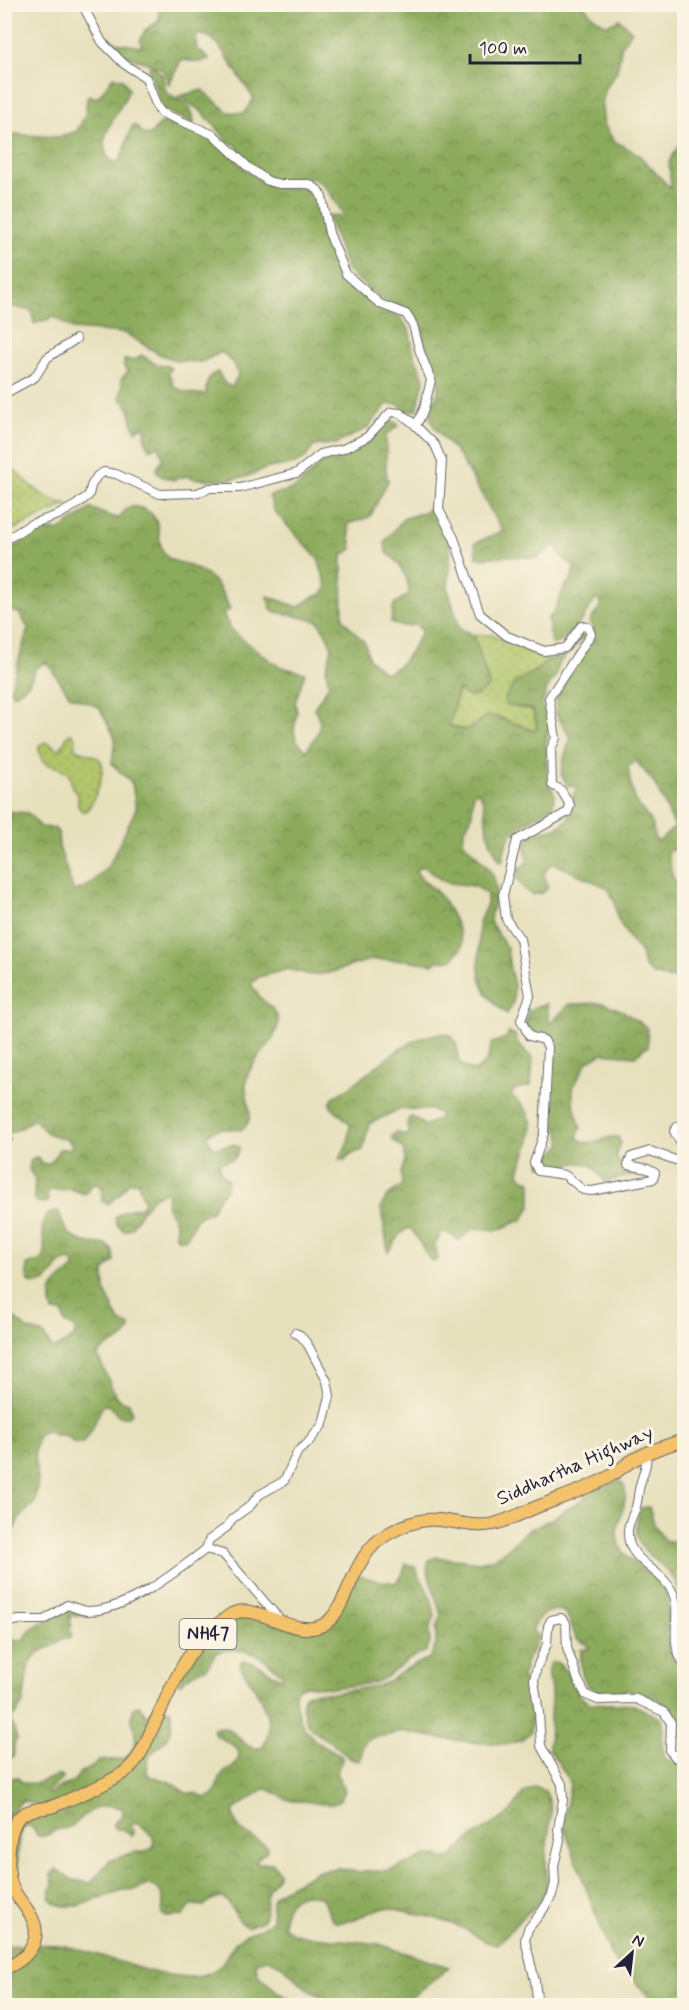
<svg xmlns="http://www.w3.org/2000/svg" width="689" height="2010" viewBox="0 0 689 2010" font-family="Mynerve,sans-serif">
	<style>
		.grass { fill: url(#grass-dots); stroke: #697351; stroke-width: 1.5 }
		.forest { fill: url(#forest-crowns); stroke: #57664c; stroke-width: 1.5; fill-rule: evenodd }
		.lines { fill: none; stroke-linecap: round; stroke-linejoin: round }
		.minor-casing { stroke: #676468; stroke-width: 10 }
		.highway-casing { stroke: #676468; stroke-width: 14 }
		.minor { stroke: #fff; stroke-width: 8 }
		.highway { stroke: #f3c26a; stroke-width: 12 }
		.labels { text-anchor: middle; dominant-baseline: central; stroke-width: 6; stroke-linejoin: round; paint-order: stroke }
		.shield { fill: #fcf5e5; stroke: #63616e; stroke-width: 1.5 }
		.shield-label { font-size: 18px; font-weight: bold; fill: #22223b }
		.street-label { font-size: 20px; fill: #22223b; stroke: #fcf5e5 }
	</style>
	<defs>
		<pattern id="grass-dots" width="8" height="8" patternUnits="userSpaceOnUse" patternTransform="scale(1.5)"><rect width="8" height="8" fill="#b0c467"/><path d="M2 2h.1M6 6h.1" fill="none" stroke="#97a85a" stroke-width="1.8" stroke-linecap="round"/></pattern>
		<pattern id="forest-crowns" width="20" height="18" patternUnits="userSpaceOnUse" patternTransform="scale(1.5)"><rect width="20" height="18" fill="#8caa5c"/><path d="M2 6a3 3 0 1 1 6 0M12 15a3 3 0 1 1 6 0" fill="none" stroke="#728a4d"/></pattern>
	</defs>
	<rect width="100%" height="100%" fill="#fcf5e5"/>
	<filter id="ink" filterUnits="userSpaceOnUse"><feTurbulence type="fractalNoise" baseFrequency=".0167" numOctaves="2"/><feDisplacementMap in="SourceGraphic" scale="12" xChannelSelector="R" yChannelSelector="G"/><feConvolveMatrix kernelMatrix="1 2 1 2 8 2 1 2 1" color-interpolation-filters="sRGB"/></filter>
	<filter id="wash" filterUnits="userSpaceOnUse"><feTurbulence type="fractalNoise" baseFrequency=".008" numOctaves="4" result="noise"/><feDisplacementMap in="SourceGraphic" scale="24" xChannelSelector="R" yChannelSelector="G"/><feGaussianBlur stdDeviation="1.35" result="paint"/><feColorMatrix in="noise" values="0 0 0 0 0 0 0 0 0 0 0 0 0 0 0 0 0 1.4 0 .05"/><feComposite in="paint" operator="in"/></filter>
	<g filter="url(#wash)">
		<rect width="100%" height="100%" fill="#e7e0bd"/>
		<g class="grass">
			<path d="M 4,459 C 21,477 42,500 67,505 L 5,533 L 5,509 L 11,488 Z"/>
			<path d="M 474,635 L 492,635 L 548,660 L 537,670 L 516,682 L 506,705 L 533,710 L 537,727 L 534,731 L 498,717 L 486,716 C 472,728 467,735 449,724 L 454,709 L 458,689 L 489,686 Z"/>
			<path d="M 72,733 L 76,739 L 74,748 C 81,752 96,754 101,761 C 107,770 93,804 86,811 L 82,811 L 78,806 L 78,794 C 76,792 73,790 72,787 C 70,781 73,778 67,773 C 54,762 38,769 39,745 L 46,742 L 60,750 L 67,736 Z"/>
		</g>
		<g class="forest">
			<path d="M 159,4 L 460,4 L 464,9 L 468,4 L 584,5 C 589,14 598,20 607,25 L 619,19 L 632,31 L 622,44 L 617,71 L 605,89 L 602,107 L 604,125 L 614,141 L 638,154 L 671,189 L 669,162 L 684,137 L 684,850 L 672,850 L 667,852 L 673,878 L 684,892 L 684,911 L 679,907 L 676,908 L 678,913 L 684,919 L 684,967 L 676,977 L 667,979 L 659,975 L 653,975 L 644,966 L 640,951 L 631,941 L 617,918 L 615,903 L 608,888 L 553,863 L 548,867 L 544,875 L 548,888 L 541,893 L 532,895 C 525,891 511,877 519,868 C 521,866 525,865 527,862 L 525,843 C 538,826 554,833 564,823 C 574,812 568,804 573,795 C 574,792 577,790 578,787 L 568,786 L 561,775 L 565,754 L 571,738 L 557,716 L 556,699 L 567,681 L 572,669 L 594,637 L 594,630 L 590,621 L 600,607 L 599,599 L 595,600 C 586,613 568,646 551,644 L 548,619 L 554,612 L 564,588 L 572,578 L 574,566 L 561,556 L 556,547 L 553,546 L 537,558 L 509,556 L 477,558 L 475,543 L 503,531 L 459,456 L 435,428 L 431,420 L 430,412 L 438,392 L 439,382 L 427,356 L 419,324 L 407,311 L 382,300 L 347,270 L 328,218 L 329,215 L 343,217 L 343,214 C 336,203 328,188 318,181 C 306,173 294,181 281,181 C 265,180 250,165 239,154 L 238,147 L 232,143 L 228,143 L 218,129 L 202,112 L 179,96 L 202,90 L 228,112 L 244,113 L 254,99 L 219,45 L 210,37 L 197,34 L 196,48 L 209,59 L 199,62 L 181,60 L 169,85 L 162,69 L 152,65 L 162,75 L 166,92 C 182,104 193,100 194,124 L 166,111 L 162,108 L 149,70 L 150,64 L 123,54 L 105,39 L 106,36 L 117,43 L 142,47 L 140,41 L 145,30 L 159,21 ZM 636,761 L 655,784 L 675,827 L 658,842 L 654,837 L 653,825 L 635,800 L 630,781 L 628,767 Z"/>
			<path d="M 113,77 L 123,79 L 129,89 C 123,110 87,143 114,163 L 117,163 L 121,158 L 132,126 L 136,126 L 143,134 L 150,135 L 162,122 L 196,129 L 210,136 L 244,168 L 266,184 L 283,188 L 307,188 L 313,191 L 318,199 L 332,255 L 345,278 L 351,285 L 363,293 L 377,306 L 400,317 L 409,329 L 414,354 L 423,376 L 424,381 L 417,410 L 407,411 L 398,404 L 387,404 L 368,428 L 336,444 L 319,445 L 313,447 L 305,458 L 295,464 L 268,468 L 245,477 L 227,480 L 196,479 L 187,476 L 173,480 L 161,476 L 156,470 L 163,458 L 159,446 L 149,449 L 144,436 L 147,429 L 139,428 L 136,431 C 127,418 136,410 120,399 L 122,385 L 121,380 L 128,371 L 124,367 L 124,360 L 135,360 L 141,355 L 157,365 L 168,366 L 171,369 L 168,373 L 172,380 L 172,384 C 181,393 193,395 206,394 C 206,385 207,375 218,372 C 222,378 223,385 232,387 L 238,375 L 234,364 L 222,352 L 201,362 L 178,361 L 159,354 L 125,333 L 73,329 L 54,317 L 34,324 L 32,311 L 5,305 L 4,129 L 12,134 L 59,137 L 77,131 L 85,116 L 87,98 L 89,95 L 95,98 L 99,96 Z"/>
			<path d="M 390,419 L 399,425 L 386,435 L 386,470 L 388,481 L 370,517 L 348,524 L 352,549 L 342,556 L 343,619 L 365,643 L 369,659 L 385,673 C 404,668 413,647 422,631 L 416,625 L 399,626 L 391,622 L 394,604 L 409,594 C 409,577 400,562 386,552 L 385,542 L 403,519 L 427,511 L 434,502 L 448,537 L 451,549 L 448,589 L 460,629 L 474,635 L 489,686 L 477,696 L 467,697 L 458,689 L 449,725 C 467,735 472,728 486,716 L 498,717 L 534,731 L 537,727 L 533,710 L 506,705 L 504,699 L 516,682 L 537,670 L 548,660 L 557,657 L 566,651 L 581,634 L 584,635 L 582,639 L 559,663 L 556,675 L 547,689 L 542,705 L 550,727 L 546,743 L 547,778 L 555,795 L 553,805 C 530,825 505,823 503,861 L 500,862 C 495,852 489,841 487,830 C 485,817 486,801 478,791 L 473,794 L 472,816 L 464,831 L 463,841 C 474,856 496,868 496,888 C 496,900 490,911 490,922 L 507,948 L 510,969 L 514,985 L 513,1003 L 507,1014 L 495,1004 L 487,994 L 481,981 L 479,969 L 479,922 L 487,904 L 487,895 C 476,882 461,886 446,882 C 436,879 431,869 422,866 L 416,870 L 417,873 C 422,881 429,884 435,890 C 446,901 462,931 462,947 L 452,960 L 437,961 L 433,964 L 406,960 L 370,960 L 329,973 L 310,975 L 288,969 L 259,977 L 251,984 C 254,988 256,992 259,996 C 265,1005 278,1009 278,1021 C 278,1045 248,1059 246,1083 C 244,1100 259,1118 241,1130 C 228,1129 217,1126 207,1136 L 210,1143 L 216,1148 L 233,1144 L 239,1147 L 239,1150 L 234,1159 L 219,1163 L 221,1173 L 228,1180 L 225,1191 L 218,1198 L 211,1212 C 186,1220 199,1224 185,1239 L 178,1239 L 175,1234 C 178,1218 172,1219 166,1206 L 168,1194 L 166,1192 C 151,1194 138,1215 132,1228 L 124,1231 L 117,1224 L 115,1218 C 122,1210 131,1209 141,1207 L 144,1201 L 138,1182 L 129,1182 L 120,1194 L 108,1204 L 102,1201 L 102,1187 L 97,1184 L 91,1185 L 89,1191 L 84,1194 L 72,1189 L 51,1190 L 47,1194 L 48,1200 L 46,1203 L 37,1202 L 34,1197 L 35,1179 L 29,1169 L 31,1159 L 37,1157 L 41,1163 L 48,1164 L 53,1160 L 59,1149 L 69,1149 L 72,1145 C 66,1135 55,1139 46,1132 C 40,1128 41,1122 32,1120 L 23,1127 L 5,1135 L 5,811 L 28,813 L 41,827 L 54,828 L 58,832 L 59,847 L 74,892 L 91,884 L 109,865 L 136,809 L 132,783 L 112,764 L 115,738 L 99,707 L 70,696 L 46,662 L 36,668 L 28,685 L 14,695 L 10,690 L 28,628 L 19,613 L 5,610 L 4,546 L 17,546 L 37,531 L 60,530 L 91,508 C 97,511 112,518 119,518 C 126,509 129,504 141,508 C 169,517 151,545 169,558 C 173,562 181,562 186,564 C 214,577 218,582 230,609 L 223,614 L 231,630 L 271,661 L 281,667 L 305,673 L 295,703 L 297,712 L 294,729 L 296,740 L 306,751 C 317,735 326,726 314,708 L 329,685 L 326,670 L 332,648 L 328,637 L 318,621 L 272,611 L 267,596 L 298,607 L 311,598 L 322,594 L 327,587 L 318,559 L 275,512 L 269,496 L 296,488 L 321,464 L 366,444 Z"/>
			<path d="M 603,1003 L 623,1011 L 647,1028 L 648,1047 L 641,1049 L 642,1051 L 635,1056 L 602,1053 L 587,1062 L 573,1088 L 573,1102 L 581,1128 L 577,1137 C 588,1151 604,1134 618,1137 L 621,1143 L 616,1155 C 624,1176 627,1168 643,1172 L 606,1182 C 600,1177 597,1168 590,1165 C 573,1157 557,1175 540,1165 L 541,1160 L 555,1152 L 562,1143 L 559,1131 L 548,1120 L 550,1072 L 556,1055 L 552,1045 L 546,1038 L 531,1032 L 525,1025 L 528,1012 L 537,1006 L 547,1004 L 549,1024 L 570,1004 Z"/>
			<path d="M 509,1032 L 515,1035 L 518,1044 L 533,1059 L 531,1086 L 513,1090 L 512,1096 C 545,1121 529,1141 519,1172 L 522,1178 L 531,1181 L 531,1207 L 522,1220 L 498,1230 L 474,1228 L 459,1240 L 448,1233 L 442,1232 L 435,1244 L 438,1259 L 433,1262 C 422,1253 420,1238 410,1228 C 397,1231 396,1244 388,1252 L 381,1207 L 387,1196 L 402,1185 L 401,1173 L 405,1161 L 404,1150 L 392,1139 L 392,1136 L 397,1132 L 402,1135 L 408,1135 L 407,1121 L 411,1117 L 420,1121 L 424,1126 L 438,1119 L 440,1114 L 432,1110 L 400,1109 L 369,1124 L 363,1150 L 349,1155 L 345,1160 L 339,1160 L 348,1142 L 350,1124 L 330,1105 L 333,1097 C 370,1079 403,1031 448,1034 C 450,1036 453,1038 455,1041 C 462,1055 451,1065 475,1071 L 487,1061 L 492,1043 L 506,1038 Z"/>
			<path d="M 56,1211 L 59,1212 C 61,1217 62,1221 64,1226 C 70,1242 91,1244 106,1244 L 113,1251 L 114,1261 L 104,1271 L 105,1291 L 120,1322 L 129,1325 L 131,1328 C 122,1346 106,1341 98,1356 L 115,1395 L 120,1400 L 129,1403 L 132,1412 L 128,1417 C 118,1419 116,1412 110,1406 L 104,1405 C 94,1417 95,1432 82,1443 L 73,1442 L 67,1436 L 55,1435 L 46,1431 L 38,1435 L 34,1453 L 38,1479 L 35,1502 L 19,1519 L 13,1532 L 10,1542 L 10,1551 L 5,1563 L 5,1310 L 27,1329 L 43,1334 L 50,1345 L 55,1349 L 73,1338 L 75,1332 L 74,1327 L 65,1323 L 62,1312 L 53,1312 C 46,1286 55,1285 73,1269 L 74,1264 L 72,1261 C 50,1258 58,1288 30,1283 L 27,1276 L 27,1265 L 42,1260 L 45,1254 C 45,1239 34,1216 56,1211 Z"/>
			<path d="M 618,1481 L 623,1483 C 632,1503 613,1521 618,1541 C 624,1564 655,1570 665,1591 C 674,1610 661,1637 672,1655 C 674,1661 680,1665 684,1669 L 684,1740 C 675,1732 682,1715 665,1704 C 655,1698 641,1692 629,1691 C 614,1690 601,1696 588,1686 C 580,1675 580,1662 581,1649 L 589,1649 L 588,1645 L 576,1638 C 568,1618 568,1601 540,1616 L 532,1631 L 539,1636 L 526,1663 L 522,1678 L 528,1687 L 534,1709 L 530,1732 L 522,1740 L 509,1744 L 481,1743 L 443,1739 L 401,1731 L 385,1736 L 376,1736 L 366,1741 L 363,1745 L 361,1760 L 357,1761 C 347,1759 343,1751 335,1745 C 329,1740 320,1737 315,1732 C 305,1724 298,1704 306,1694 L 316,1692 L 332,1693 L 378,1686 L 391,1680 L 406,1669 L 430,1658 L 436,1645 L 436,1630 L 441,1615 L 427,1569 L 429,1560 L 436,1557 L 480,1562 L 492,1559 L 506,1550 L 528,1530 L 550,1520 L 600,1488 Z"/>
			<path d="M 645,1507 L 649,1507 L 655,1527 L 664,1540 L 675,1542 L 679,1538 L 684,1526 L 684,1648 C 681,1628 684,1607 678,1588 C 667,1555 624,1558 640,1509 Z"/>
			<path d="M 406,1564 L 415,1567 L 431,1598 L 435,1616 L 429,1631 L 430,1643 L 426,1651 L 408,1660 L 388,1676 L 375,1683 L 331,1688 L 306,1685 L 298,1688 L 295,1693 C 294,1709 303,1730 315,1740 C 323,1748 335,1749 343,1758 L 336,1773 L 345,1790 C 339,1812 320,1803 304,1801 C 300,1801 294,1802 290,1800 C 280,1798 276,1790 264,1789 L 234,1810 C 231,1831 255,1838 268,1847 L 267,1851 L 257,1859 L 256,1863 L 273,1863 L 279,1872 C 278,1881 269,1885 267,1893 C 263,1903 269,1912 262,1921 L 248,1927 C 233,1920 235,1904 221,1897 L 211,1900 L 204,1906 L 192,1905 L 183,1916 L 166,1917 L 162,1914 C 164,1901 164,1888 149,1884 L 139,1889 L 123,1890 L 78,1906 L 63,1906 L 55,1903 L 49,1898 L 53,1882 L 51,1875 L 56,1869 L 73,1880 L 91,1883 L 109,1861 L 134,1852 L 146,1852 L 154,1847 L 153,1837 L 139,1823 L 133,1823 L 131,1825 L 134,1832 L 131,1836 L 124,1829 L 116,1829 L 113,1824 L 122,1816 L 123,1811 L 121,1808 C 95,1801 89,1813 70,1827 C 66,1830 61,1828 56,1830 C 50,1834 46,1837 38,1836 L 31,1826 L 24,1826 L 19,1841 L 17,1872 L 15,1876 L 12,1875 L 17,1823 L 38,1815 L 37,1805 L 24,1801 L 15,1807 L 5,1824 L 5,1788 L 8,1787 L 11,1778 L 17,1777 L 23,1783 C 37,1785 47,1779 60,1775 L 63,1776 L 63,1779 L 46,1792 L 48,1794 L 62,1786 L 74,1782 L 80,1772 L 91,1768 L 99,1761 L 123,1759 C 149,1740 125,1725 134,1708 L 139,1705 L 146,1715 C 154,1711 161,1707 170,1710 C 176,1721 169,1738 160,1746 C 156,1750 152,1752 149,1756 L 147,1772 L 150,1777 L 168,1781 L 186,1793 L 195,1793 L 204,1798 L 212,1796 C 218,1789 217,1781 223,1774 C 227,1769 234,1767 237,1761 C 246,1747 223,1741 215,1735 L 213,1732 L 214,1729 C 235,1719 241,1755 262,1747 C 277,1728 263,1702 252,1684 C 248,1677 242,1672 240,1664 L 242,1661 C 258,1660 268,1674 282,1678 L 283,1675 C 264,1657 243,1643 216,1653 L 208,1667 L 192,1674 L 179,1684 L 187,1662 L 230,1620 L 240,1614 L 316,1630 L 359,1575 L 374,1580 L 395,1583 L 402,1576 Z"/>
			<path d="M 65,1609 L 85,1613 L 86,1615 L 69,1616 L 72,1626 L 69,1630 L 72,1635 L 71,1638 L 63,1638 C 57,1645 47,1647 40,1652 C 22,1664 28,1690 22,1705 C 19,1711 14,1714 11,1720 L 17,1739 L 14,1743 L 14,1755 L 5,1765 L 5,1638 L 18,1641 L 25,1638 L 32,1628 Z"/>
			<path d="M 556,1662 C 572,1671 572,1693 588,1703 L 634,1705 L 659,1717 L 663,1724 L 662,1745 L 665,1759 L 674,1763 L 684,1761 L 684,2005 L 657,2005 L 611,1956 L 563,1825 L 570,1785 L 566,1775 L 549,1749 L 551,1691 L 548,1670 L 551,1663 Z"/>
			<path d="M 534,1787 L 545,1791 C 558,1813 545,1836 546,1860 C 546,1870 549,1882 545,1892 C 540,1906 526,1913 517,1923 C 510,1930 505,1938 498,1944 C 487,1945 481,1939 472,1933 C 449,1919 416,1914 390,1908 C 371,1907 356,1924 336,1922 L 332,1919 L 322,1898 C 298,1887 282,1902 284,1927 L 293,1933 L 304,1936 L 379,1944 L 449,1967 L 403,2005 L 340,2005 L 310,1991 L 281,1965 L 268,1959 L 255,1962 L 258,1975 L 278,1992 L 298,2005 L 5,2005 L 5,1946 C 24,1945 44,1943 64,1946 C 105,1952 173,1990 211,1972 C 227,1965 228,1947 240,1938 C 250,1930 264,1930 272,1920 L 272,1901 L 275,1894 L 317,1871 L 338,1868 L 361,1872 L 389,1870 L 430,1855 L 438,1855 L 444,1859 L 450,1858 L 471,1838 L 510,1813 L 523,1793 Z"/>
		</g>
	</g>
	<g filter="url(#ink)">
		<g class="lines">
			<defs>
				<g id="minor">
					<path d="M 82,4 L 102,42 L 124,64 L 146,78 L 157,107 L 162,113 L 214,135 L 248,167 L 268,181 L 279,184 L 309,184 L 318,190 L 322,197 L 329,233 L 346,274 L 380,304 L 406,314 L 413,325 L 420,352 L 431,380 L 424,409 L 416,426"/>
					<path d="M 4,394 L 35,377 L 47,358 L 76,339"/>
					<path d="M 4,541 L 31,524 L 58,515 L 76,505 L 89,495 L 91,486 L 97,476 L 104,472 L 116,474 L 160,494 L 197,493 L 210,488 L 240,488 L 297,473 L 321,454 L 343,449 L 367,437 L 391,412 L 400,413 L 412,422 L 435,445 L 442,461 L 439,510 L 454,538 L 480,614 L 507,636 L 544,651 L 565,648 L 581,626 L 588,627 L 591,634 L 549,698 L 556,738 L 551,749 L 552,785 L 561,790 L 570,805 L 568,812 L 517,840 L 503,895 L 506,919 L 520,939 L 530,996 L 521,1020 L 529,1036 L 544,1040 L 548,1047 L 544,1133 L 534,1163 L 538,1171 L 565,1175 L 583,1190 L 592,1191 L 653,1179 L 655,1173 L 648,1169 L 628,1165 L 631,1157 L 650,1151 L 681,1162 L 684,1158"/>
					<path d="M 684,1127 L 678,1126 L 674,1131 L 684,1150"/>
					<path d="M 4,1140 L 8,1139"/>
					<path d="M 646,1453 C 648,1465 643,1473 640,1485 C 638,1492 638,1500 636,1507 C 633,1516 627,1524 628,1534 C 628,1561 661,1569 672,1591 C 683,1613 667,1643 684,1663"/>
					<path d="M 206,1549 L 223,1554 L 283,1623"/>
					<path d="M 4,1623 L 19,1620 L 44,1620 L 67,1605 C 74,1607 81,1611 89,1611 C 128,1610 176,1572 206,1549 L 209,1540 L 227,1527 L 232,1519 L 250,1506 L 259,1495 L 284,1481 L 298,1451 L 307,1444 L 323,1424 L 330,1396 L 327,1381 L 308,1345 L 300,1335 L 295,1333"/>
					<path d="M 541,2006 L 537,1998 L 535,1981 L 525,1940 L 528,1929 L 543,1910 L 552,1895 L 555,1883 L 554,1866 L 560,1840 L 558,1829 L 563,1800 L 562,1784 L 541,1746 L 539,1713 L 534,1680 L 537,1667 L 547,1644 L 548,1626 L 551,1620 L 561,1618 L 566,1623 L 567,1648 L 578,1680 L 586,1695 L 598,1700 L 636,1699 L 664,1712 L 671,1723 L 670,1751 L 676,1758 L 684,1757"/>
				</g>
				<path id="highway" d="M 4,1969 C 28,1959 45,1939 30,1914 C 24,1904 15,1896 11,1884 C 7,1870 8,1853 10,1839 C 12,1829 15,1818 25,1813 C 34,1808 45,1809 54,1806 C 71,1799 114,1781 127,1770 C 139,1760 145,1745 151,1731 C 173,1686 185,1645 230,1615 C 255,1599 293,1640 323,1625 C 349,1611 350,1556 386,1535 C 401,1526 420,1518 439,1520 C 458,1522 475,1528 494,1524 C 510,1520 526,1511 542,1505 C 565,1496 590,1488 612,1475 C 620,1470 628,1462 637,1458 C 651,1450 669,1445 684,1440"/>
			</defs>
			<use href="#minor" class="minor-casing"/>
			<use href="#highway" class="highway-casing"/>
			<use href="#minor" class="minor"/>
			<use href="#highway" class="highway"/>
		</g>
	</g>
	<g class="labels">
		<rect class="shield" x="179.5" y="1619" width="57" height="30" rx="4.5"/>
		<g class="shield-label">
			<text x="208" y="1634">NH47</text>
		</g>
		<g class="street-label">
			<text transform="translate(575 1466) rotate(-24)">Siddhartha Highway</text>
		</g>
	</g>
	<rect width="689" height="2010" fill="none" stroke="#fcf5e5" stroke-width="24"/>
	<g transform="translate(632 1953) rotate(27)" stroke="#fcf5e5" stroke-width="4.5" paint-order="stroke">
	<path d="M0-4.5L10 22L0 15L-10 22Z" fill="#22223b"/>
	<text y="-9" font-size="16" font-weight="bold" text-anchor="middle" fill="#22223b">N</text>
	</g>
	<path d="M470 54v9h110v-9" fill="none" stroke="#22223b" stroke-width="3"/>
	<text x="479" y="54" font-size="18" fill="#22223b" stroke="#fcf5e5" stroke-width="4.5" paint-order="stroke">100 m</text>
</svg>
